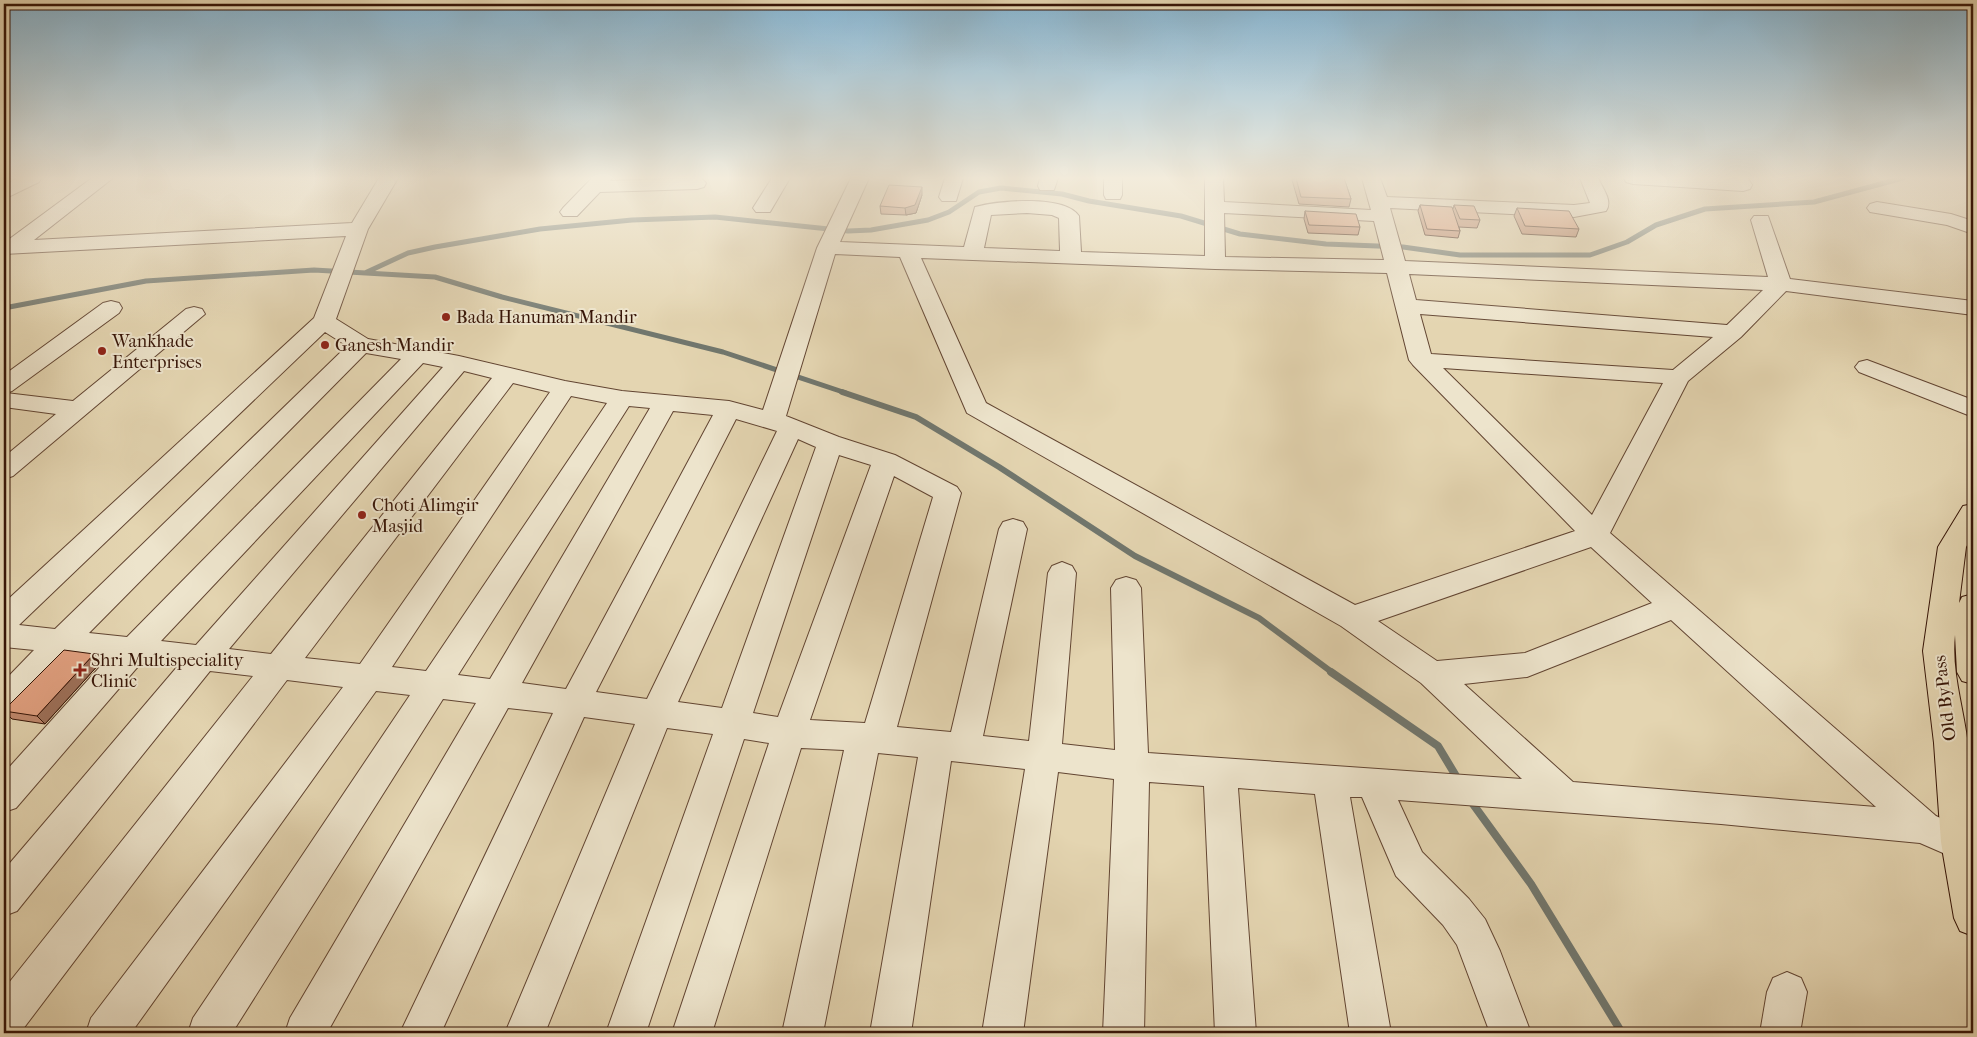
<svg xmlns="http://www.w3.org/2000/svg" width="1977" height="1037" viewBox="0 0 1977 1037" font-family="'IM FELL French Canon',serif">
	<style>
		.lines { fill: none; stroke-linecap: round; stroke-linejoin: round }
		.stream-far2 { stroke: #71776e; stroke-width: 5 }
		.stream-far1 { stroke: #71776e; stroke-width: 6 }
		.stream { stroke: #71776e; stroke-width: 8 }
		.minor-casing { stroke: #624532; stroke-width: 2 }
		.major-casing { stroke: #371507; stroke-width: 2 }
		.minor { fill: #ede4cc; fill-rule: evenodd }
		.major { fill: #e4d5b1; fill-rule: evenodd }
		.wall { fill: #c28a6f; stroke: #371507 }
		.shaded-wall { fill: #9e715a; stroke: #371507 }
		.building { fill: #e2a181; stroke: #371507 }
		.poi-dot { fill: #8f2418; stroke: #ede4cc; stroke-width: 2 }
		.labels { text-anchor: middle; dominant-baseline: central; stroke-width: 4; stroke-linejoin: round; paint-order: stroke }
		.poi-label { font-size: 18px; fill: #371507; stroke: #ede4cc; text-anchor: start }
		.street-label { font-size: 18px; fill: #371507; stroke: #ede4cc }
	</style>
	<rect width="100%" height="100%" fill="#e4d5b1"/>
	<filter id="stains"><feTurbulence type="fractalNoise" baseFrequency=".004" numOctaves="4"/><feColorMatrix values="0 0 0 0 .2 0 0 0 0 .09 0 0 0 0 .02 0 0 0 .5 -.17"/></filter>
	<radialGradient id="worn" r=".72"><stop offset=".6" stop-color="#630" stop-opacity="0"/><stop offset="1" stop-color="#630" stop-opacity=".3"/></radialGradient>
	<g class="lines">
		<g class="stream-far2">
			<path d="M 367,272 L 408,253 L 435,247 L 540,229 L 632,220 L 715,217 L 848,231 L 871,230 L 928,220 L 949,212 L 979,192 L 1001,188 L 1062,194 L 1089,201 L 1181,216 L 1240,234 L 1326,244 L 1403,247 L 1460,255 L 1590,255 L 1627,242 L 1656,225 L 1705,209 L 1814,202 L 1903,178"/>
			<path d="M 4,308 L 146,281 L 314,270 L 435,277 L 502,297 L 723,352 L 846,393"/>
		</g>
		<path class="stream-far1" d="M 842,392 L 916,417 L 999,467 L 1135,556 L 1259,618 L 1333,673"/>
		<g class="stream">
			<path d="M 1331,672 L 1438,746 L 1459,781"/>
			<path d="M 1470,800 L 1531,884 L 1622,1033"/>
		</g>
		<defs>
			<g id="minor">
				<path d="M 17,178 L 41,178 L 39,182 L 4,199 L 4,186 Z"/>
				<path d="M 92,178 L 113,178 L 34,240 L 352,223 L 379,178 L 398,178 L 368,229 L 336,319 L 368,339 L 459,356 L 565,381 L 622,391 L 729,401 L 763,410 L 817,248 L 851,178 L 869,178 L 840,242 L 964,247 L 975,207 C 998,201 1064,194 1079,216 L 1081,252 L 1205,256 L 1205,178 L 1223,178 L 1224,202 L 1371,210 L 1362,178 L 1380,178 L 1387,197 L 1574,205 L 1590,203 L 1580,178 L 1598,178 C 1603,189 1613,201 1606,211 L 1574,217 L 1390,208 L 1405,261 L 1768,277 L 1751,220 L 1754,216 L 1768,216 L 1790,279 L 1973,301 L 1973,315 L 1786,291 L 1741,337 L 1688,381 L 1610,533 L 1936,816 L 1973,833 L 1973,866 L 1920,843 L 1721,824 L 1398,800 L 1422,852 L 1469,899 L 1485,919 L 1500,951 L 1531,1033 L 1490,1033 L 1457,945 L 1443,925 L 1396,876 L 1362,797 L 1350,797 L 1391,1033 L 1350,1033 L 1315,794 L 1238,788 L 1256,1033 L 1215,1033 L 1204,786 L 1149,782 L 1144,1033 L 1103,1033 L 1114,779 L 1058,772 L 1023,1033 L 982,1033 L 1025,769 L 951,761 L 911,1033 L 870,1033 L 918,757 L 878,753 L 823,1033 L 782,1033 L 844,750 L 801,748 L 712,1033 L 672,1033 L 769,743 L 744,739 L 646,1033 L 606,1033 L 713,734 L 667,728 L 545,1033 L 505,1033 L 635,724 L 584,717 L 441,1033 L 400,1033 L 553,713 L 508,708 L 327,1033 L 285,1033 L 290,1018 L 476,703 L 443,699 L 232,1033 L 188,1033 L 193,1018 L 410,695 L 376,691 L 131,1033 L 86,1033 L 91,1018 L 343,687 L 287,680 L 20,1033 L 4,1033 L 4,989 L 253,676 L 210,671 L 17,911 L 4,916 L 4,870 L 177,667 L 141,663 L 16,808 L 4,812 L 4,773 L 107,659 L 68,654 L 15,711 L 4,715 L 4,681 L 34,650 L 4,647 L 4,603 L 314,318 L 346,236 L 4,254 L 4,243 ZM 1027,213 L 1052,215 L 1059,218 L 1060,251 L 984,248 L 991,215 ZM 1224,213 L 1374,221 L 1384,260 L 1225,257 ZM 835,254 L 900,257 L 967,413 L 1341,626 L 1421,683 L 1522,779 L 1148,753 L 1141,588 L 1136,580 L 1126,577 L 1116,580 L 1111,588 L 1115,750 L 1062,744 L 1076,573 L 1072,566 L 1062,562 L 1052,566 L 1048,573 L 1029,741 L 983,736 L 1027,529 L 1023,522 L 1013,519 L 1003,522 L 999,529 L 951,732 L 897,727 L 961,493 L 957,487 L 895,455 L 839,437 L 786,416 ZM 921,258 L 1215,269 L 1387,273 L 1409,360 L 1413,365 L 1575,531 L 1355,605 L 986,403 ZM 1409,274 L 1763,290 L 1727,325 L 1416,300 ZM 1420,314 L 1713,337 L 1673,370 L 1431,354 ZM 325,332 L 347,346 L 55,629 L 19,625 ZM 366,353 L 401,359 L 127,637 L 89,633 ZM 423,363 L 443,367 L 196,645 L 161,641 ZM 1443,368 L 1663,383 L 1592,515 ZM 464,371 L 492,378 L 271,654 L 229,649 ZM 513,383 L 550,392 L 360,664 L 305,658 ZM 571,396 L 607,403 L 426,671 L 392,667 ZM 629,406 L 650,408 L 490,679 L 458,675 ZM 673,411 L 713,415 L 566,689 L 522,683 ZM 736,419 L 777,431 L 647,699 L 596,692 ZM 798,439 L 816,447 L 722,708 L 678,702 ZM 839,455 L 871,465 L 778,717 L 753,713 ZM 894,476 L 933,497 L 865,723 L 810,720 ZM 1591,547 L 1652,603 L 1525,653 L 1437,661 L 1378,621 ZM 1671,620 L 1876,807 L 1573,782 L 1464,684 L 1527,677 Z"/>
				<path d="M 592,178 L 612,178 L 610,181 L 701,178 L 706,183 L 704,187 L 697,189 L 600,192 L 577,216 L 563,216 L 560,212 L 563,208 Z"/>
				<path d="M 772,178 L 790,178 L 770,212 L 756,212 L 753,208 Z"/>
				<path d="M 945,178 L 963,178 L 956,201 L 942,201 L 939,197 Z"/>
				<path d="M 1040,178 L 1058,178 L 1054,190 L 1040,190 L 1038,186 Z"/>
				<path d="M 1104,178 L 1122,178 L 1122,195 L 1120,199 L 1106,199 L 1104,195 Z"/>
				<path d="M 1624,178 L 1748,178 L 1752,185 L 1750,189 L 1743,191 L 1633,184 L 1626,182 Z"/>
				<path d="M 1877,202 L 1951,214 L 1973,221 L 1973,234 L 1947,225 L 1870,212 L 1867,208 L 1870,204 Z"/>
				<path d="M 111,301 L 119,303 L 122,308 L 119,313 L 12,391 L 6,393 L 73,401 L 186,309 L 194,307 L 202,309 L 205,314 L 13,476 L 4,479 L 4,457 L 56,414 L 4,407 L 4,375 L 103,303 Z"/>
				<path d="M 1867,360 L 1973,400 L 1973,417 L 1859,372 L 1855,367 L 1859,362 Z"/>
				<path d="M 1787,972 L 1801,978 L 1807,992 L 1800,1033 L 1760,1033 L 1767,992 L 1773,978 Z"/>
			</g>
			<path id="major" d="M 1973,504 L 1973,535 L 1966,547 L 1959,603 L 1962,597 L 1973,594 L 1973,684 L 1962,681 L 1957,672 L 1955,635 C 1951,672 1964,709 1968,745 C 1974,806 1977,875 1973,936 L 1960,931 L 1954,918 L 1941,842 L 1934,743 L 1923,651 L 1938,547 L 1963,506 Z"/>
		</defs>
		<use href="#minor" class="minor-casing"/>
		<use href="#major" class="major-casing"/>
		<use href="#minor" class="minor"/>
		<use href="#major" class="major"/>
	</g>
	<g class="wall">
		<path d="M 1293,178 L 1344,178 L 1351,199 L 1349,207 L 1299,204 L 1292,180 Z"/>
		<path d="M 922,195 L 916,213 L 906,215 L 881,214 L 880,206 Z"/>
		<path d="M 1420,205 L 1453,209 L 1454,205 L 1480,220 L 1477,228 L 1459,227 L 1460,231 L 1458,238 L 1425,235 L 1418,211 Z"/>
		<path d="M 1517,208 L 1579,229 L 1576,237 L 1522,234 L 1514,216 Z"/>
		<path d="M 1305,211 L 1360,227 L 1358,235 L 1308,233 L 1304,219 Z"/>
		<path d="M 94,654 L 101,662 L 45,724 L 12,719 L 4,711 L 4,710 Z"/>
	</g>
	<g class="shaded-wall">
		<path d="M 922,187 L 922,195 L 916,213 L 906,215 L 905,208 Z"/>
		<path d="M 94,654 L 101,662 L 45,724 L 37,716 Z"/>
	</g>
	<g class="building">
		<path d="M 1296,178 L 1344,178 L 1351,199 L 1301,197 Z"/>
		<path d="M 889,185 L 922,187 L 915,205 L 905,208 L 880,206 Z"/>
		<path d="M 1420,205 L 1452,207 L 1460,231 L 1427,229 Z"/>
		<path d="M 1454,205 L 1474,206 L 1480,220 L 1460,219 Z"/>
		<path d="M 1517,208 L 1569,211 L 1579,229 L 1525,226 Z"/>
		<path d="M 1305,211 L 1356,214 L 1360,227 L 1309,225 Z"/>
		<path d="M 64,650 L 94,654 L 37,716 L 4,711 L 4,710 Z"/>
	</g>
	<linearGradient id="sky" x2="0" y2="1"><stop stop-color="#87b6d3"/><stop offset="0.55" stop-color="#f3ecdc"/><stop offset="1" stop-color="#f3ecdc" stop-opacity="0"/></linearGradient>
	<rect width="1977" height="324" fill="url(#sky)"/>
	<g class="poi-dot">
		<circle cx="446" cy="317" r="5"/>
		<circle cx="325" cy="345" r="5"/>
		<circle cx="102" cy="351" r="5"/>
		<circle cx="362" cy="515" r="5"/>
		<path d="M77.5 662.5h5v5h5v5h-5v5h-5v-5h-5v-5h5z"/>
	</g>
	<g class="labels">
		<g class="poi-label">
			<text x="456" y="317">Bada Hanuman Mandir</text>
			<text x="112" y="341">Wankhade<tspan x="112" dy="21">Enterprises</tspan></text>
			<text x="335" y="345">Ganesh Mandir</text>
			<text x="372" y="505">Choti Alimgir<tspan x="372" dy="21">Masjid</tspan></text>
			<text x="91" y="660">Shri Multispeciality<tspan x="91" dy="21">Clinic</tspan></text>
		</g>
		<g class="street-label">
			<text transform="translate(1945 698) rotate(-97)">Old ByPass</text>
		</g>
	</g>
	<rect width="1977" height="1037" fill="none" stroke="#e4d5b1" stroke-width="20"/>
	<rect x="5" y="5" width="1967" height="1027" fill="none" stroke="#371507" stroke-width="2.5"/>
	<rect x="10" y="10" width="1957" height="1017" fill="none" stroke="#371507"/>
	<rect width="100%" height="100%" filter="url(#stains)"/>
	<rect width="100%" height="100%" fill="url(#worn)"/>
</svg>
